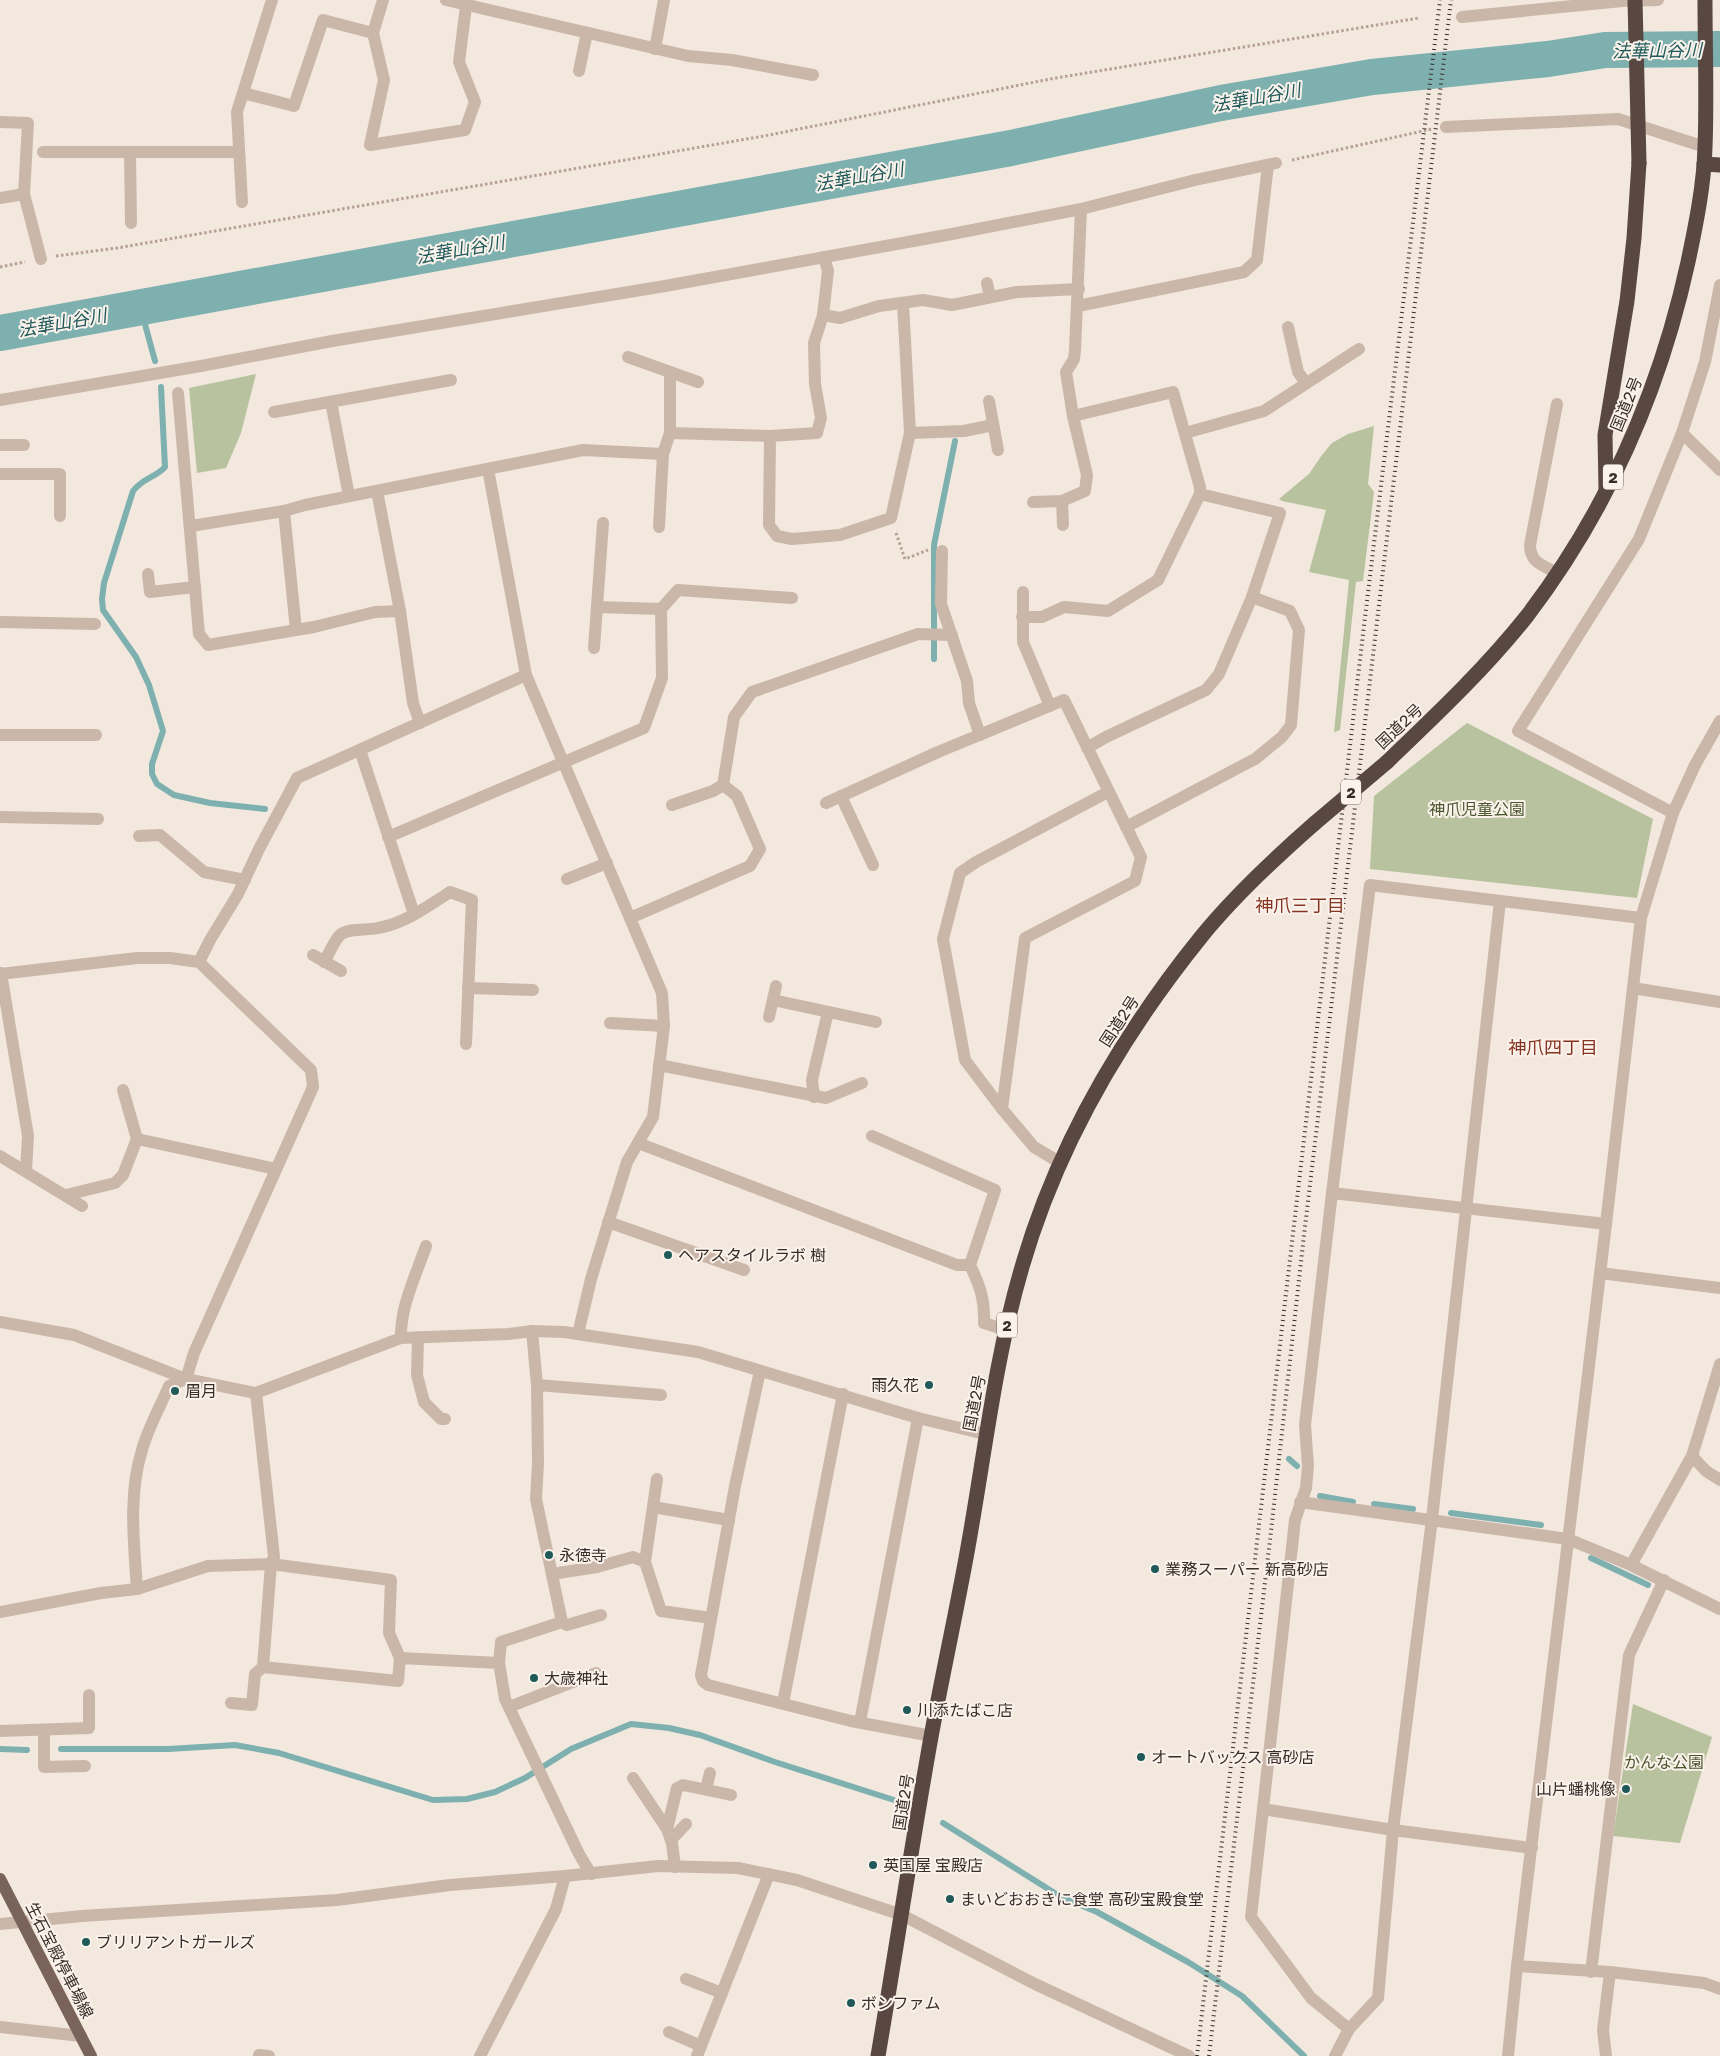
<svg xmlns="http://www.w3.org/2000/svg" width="1720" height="2056" viewBox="0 0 1720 2056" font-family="'Golos Text','Noto Sans JP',sans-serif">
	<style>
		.green { fill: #b8c29e }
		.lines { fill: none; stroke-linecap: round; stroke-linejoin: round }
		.stream { stroke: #7db0af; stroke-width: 6 }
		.river { stroke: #7db0af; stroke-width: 36 }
		.path { stroke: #b7a194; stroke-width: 3; stroke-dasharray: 2.5 2.5; stroke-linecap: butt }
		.minor { stroke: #cbb7aa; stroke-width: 12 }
		.major { stroke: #7a635b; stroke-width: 12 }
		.highway { stroke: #594741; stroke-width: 15 }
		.rail { stroke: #382d29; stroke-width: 4; stroke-dasharray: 1 4; stroke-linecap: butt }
		.highway-bridge { stroke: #594741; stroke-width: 15 }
		.poi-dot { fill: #1f595a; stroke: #faf2eb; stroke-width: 2 }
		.labels { text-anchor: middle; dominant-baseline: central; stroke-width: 4; stroke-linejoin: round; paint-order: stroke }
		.shield { fill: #faf2eb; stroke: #726863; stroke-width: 1 }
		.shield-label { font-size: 15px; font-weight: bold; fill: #382d29 }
		.street-label { font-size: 16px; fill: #382d29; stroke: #faf2eb }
		.park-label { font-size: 16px; fill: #4a562d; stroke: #faf2eb }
		.poi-label { font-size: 16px; fill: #382d29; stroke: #faf2eb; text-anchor: start }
		.water-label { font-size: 18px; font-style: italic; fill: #1f595a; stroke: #faf2eb }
		.neighbourhood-label { font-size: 18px; fill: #873523; stroke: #faf2eb }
	</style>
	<rect width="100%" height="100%" fill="#f2e8de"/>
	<g class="green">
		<path d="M 256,374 L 241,433 L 226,468 L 197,473 L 189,388 Z"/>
		<path d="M 1374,426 L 1368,484 L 1374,492 L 1363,581 L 1356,582 L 1340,730 L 1334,732 L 1349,580 L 1309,572 L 1326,510 L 1282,501 L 1279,499 L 1309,474 L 1322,455 L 1332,443 L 1348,434 Z"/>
		<path d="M 1467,723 L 1653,819 L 1637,898 L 1370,869 L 1374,796 Z"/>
		<path d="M 1633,1704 L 1712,1737 L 1680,1843 L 1613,1836 Z"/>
	</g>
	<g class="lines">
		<g class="stream">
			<path d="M 140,306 L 155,361"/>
			<path d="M 161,387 L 165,467 C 155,478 144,477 133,491 L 104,583 L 102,599 L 103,610 L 136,657 L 149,685 L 163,731 L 152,764 L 152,774 L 157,784 L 174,795 L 210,803 L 265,809"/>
			<path d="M 934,659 L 934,545 L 955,441"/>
			<path d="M 1289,1459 L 1297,1466"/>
			<path d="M 1320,1496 L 1353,1502"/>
			<path d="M 1374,1504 L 1413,1509"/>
			<path d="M 1451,1513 L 1541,1525"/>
			<path d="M 1591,1558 L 1648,1585"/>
			<path d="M 0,1749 L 27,1750"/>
			<path d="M 61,1749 L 168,1749 L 235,1745 L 279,1753 L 433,1800 L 467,1799 L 495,1792 L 525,1778 L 571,1749 L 631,1724 L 669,1728 L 700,1735 L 775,1762 L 894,1800"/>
			<path d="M 943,1823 L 1061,1897 L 1097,1912 L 1188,1962 L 1242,1996 L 1304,2056"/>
		</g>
		<path class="river" d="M 0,333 L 1011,148 L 1221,103 L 1372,77 L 1548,59 L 1605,50 L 1720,49"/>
		<g class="path">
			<path d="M 1292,160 L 1432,129"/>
			<path d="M 56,256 L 117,248 L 764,136 L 1050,79 L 1419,18"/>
			<path d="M 0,267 L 25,262"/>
			<path d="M 896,533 L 905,559 L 928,550"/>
		</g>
		<g class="minor">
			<path d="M 383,0 L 373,33 L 384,80 L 370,145 L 465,130 L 475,102 L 459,62 L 466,6"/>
			<path d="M 446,0 L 688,56 L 732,60 L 813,75"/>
			<path d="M 1462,17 L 1622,1 L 1658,0"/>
			<path d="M 655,49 L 664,0"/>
			<path d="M 579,71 L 587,33"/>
			<path d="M 243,93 L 294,106 L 323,20 L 373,33"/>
			<path d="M 0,122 L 28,123 L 24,194 L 41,259"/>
			<path d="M 1446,127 L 1618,119 L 1705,147"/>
			<path d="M 43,152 L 239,152"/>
			<path d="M 130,152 L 131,223"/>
			<path d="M 0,198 L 24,194"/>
			<path d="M 242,202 L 237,112 L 272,0"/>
			<path d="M 987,283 L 990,297"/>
			<path d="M 1078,306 L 1244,272 L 1257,260 L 1268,165"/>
			<path d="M 823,315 L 840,318 L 879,306 L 923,300 L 952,305 L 1017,292 L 1079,289"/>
			<path d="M 1288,327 L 1298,372 L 1306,383"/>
			<path d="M 628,357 L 698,382"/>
			<path d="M 178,393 L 199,634 L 208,645 L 314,627 L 375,612 L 400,611"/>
			<path d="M 0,400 L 201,366 L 332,341 L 665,286 L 952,234 L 1081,209 L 1195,180 L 1276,163"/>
			<path d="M 989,401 L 998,450"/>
			<path d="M 331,402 L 349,496"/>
			<path d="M 1557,404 L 1530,545 C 1530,563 1543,565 1557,573"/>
			<path d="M 274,412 L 451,380"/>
			<path d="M 670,433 L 770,436 L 817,433 L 821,418 L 815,384 L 814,343 L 823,315 L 828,271 L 824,257"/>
			<path d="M 910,433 L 964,431 L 993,425"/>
			<path d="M 1185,433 L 1264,411 L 1359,349"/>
			<path d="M 1682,433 L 1720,470"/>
			<path d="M 770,436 L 769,525 L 777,536 L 792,539 L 840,535 L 891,518 L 910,433 L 903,303"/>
			<path d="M 0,445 L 24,445"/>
			<path d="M 488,469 L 526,675"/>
			<path d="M 0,474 L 60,474 L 60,516"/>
			<path d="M 377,491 L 400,611 L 413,703 L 420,723"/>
			<path d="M 1062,501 L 1063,525"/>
			<path d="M 1033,502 L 1062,501 L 1085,491 L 1087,475 L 1073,416 L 1066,372 L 1074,359 L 1075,350 L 1081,209"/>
			<path d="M 284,511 L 296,630"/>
			<path d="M 191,526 L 284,511 L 305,505 L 583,450 L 663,454"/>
			<path d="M 659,527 L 663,454 L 670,433 L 670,372"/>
			<path d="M 942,551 L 941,604 L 967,681 L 969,703 L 980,735"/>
			<path d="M 148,574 L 150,592 L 195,587"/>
			<path d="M 1023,592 L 1023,642 L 1050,706"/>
			<path d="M 597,607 L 661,609"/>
			<path d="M 1022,617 L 1042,617 L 1064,607 L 1108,611 L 1158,580 L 1200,494 L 1200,487 L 1173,392 L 1073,416"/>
			<path d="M 0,622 L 95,624"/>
			<path d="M 594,648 L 603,523"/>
			<path d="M 0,735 L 96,735"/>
			<path d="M 1087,748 L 1106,737 L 1206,690 L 1219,674 L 1252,597 L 1280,513 L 1200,494"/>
			<path d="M 360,750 L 414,914"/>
			<path d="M 841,796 L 873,865"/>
			<path d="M 826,803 L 938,752 L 1064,700 L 1141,857 L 1135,881 L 1025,938 L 1002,1109"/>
			<path d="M 672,805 L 713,791 L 723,785"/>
			<path d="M 1673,813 L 1518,731 L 1639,539 L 1682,433 L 1705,362 L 1720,285"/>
			<path d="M 0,817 L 98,819"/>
			<path d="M 1126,827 L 1255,759 L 1282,737 L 1291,725 L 1299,630 L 1290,611 L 1252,597"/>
			<path d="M 139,836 L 160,835 L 204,872 L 245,880"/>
			<path d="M 388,837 L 644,728 L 662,678 L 661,609 L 678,590 L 792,598"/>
			<path d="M 567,879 L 607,863"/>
			<path d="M 630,918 L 750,866 L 760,849 L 737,796 L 723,785 L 734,717 L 752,692 L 918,634 L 952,635"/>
			<path d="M 313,955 L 341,971"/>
			<path d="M 199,962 L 210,940 L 238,894 L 259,849 L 297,778 L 526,675 L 662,993 L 664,1026 L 653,1117 L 627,1162 L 591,1279 L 578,1334"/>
			<path d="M 324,962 C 329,954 334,941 340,935 C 350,927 366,931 378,928 C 404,924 428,906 450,892 L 472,900 L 466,1044"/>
			<path d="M 1,973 L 28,1136 L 26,1171"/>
			<path d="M 0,974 L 137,958 L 170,958 L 199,962 L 311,1070 L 313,1087 L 194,1353 L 186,1379 L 169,1386 C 160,1407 148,1428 142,1450 C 128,1495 134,1543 137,1589"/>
			<path d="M 468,988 L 533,990"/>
			<path d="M 1633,988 L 1720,1002"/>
			<path d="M 773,1000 L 876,1022"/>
			<path d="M 769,1017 L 776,986"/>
			<path d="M 610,1023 L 664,1026"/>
			<path d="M 659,1065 L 826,1098 L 862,1083"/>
			<path d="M 814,1097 L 812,1080 L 828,1012"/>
			<path d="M 872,1136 L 995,1190 L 970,1265 C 980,1286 985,1300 984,1323 L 1006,1330"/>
			<path d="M 137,1139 L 276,1169"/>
			<path d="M 638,1143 L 957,1265 L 970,1265"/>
			<path d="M 0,1156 L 82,1206"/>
			<path d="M 1059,1162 L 1034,1147 L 1002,1109 L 965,1060 L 943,939 L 960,873 L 976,862 L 1108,792"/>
			<path d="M 1332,1193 L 1305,1425 L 1308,1466 L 1306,1488 L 1295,1520 L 1251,1917 L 1311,1998 L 1349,2029 L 1335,2056"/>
			<path d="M 66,1195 L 115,1183 L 123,1175 L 137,1139 L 123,1090"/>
			<path d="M 608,1222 L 744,1270"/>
			<path d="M 1606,1224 L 1332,1193 L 1370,885 L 1641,918"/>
			<path d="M 1600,1273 L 1720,1288"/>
			<path d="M 0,1322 L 74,1335 L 186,1379 L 256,1393 L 401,1338 L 508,1334 L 532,1331 L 564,1332 L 698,1352 L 918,1418 L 985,1434"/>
			<path d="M 532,1331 L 537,1385 L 538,1463 L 536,1499 L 562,1622"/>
			<path d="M 418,1337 L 417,1375 L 424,1402 L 441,1419 L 445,1419"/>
			<path d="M 401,1338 C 400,1307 416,1275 426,1246"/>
			<path d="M 760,1371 L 735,1486 L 701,1675 L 703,1681 L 708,1685 L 851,1721 L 932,1736"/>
			<path d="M 537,1385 L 661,1395"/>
			<path d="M 256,1393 L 274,1557 L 271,1564 L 391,1580 L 389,1633 L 400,1658"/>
			<path d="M 1692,1456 L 1706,1471 L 1720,1480"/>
			<path d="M 657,1479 L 645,1562 L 661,1611 L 711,1618"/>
			<path d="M 1300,1502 L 1568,1539 L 1631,1565 L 1720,1609"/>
			<path d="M 653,1507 L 729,1520"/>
			<path d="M 1631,1565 L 1692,1456 L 1720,1364"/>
			<path d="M 552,1574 L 597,1567 L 633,1557 L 645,1562"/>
			<path d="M 0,1612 L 101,1593 L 137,1589 L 208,1566 L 271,1564 L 263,1667 L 398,1681 L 400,1658 L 499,1663 L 505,1699 L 579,1854 L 591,1874"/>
			<path d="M 499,1663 L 501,1642 L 562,1622 L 567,1625 L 601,1615"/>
			<path d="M 231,1703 L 252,1705 L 255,1674 L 263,1667"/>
			<path d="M 783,1703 L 843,1394"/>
			<path d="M 509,1707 L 596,1673"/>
			<path d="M 860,1722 L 918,1418"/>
			<path d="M 44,1730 L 44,1767 L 85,1766"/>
			<path d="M 0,1731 L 89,1728 L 89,1695"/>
			<path d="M 633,1778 L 667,1829 L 672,1843 L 675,1867"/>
			<path d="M 706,1789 L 710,1773"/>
			<path d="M 1263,1809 L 1393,1830 L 1532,1848"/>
			<path d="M 667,1829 L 677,1788 L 683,1785 L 731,1795"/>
			<path d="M 671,1840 L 686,1824"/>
			<path d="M 0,1924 L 82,1916 L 337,1900 L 450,1885 L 565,1876 L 658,1866 L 738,1868 L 797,1880 L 902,1915 L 1035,1984 L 1189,2056"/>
			<path d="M 1517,1966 L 1610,1972 L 1704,1983 L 1720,1989"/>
			<path d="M 1591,1972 L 1629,1655 L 1664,1580"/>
			<path d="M 686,1979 L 722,1993"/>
			<path d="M 0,2027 L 81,2036"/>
			<path d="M 1349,2029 L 1378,1998 L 1393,1830 L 1432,1519 L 1500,901"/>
			<path d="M 669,2032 L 701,2046"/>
			<path d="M 259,2055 L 269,2056"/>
			<path d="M 480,2056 L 556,1909 L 565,1876"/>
			<path d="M 697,2056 L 769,1874"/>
			<path d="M 1508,2056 L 1517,1966 L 1606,1224 L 1641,918 L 1673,813 L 1695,765 L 1720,721"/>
			<path d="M 1606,2056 L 1603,2030 L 1610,1972"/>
		</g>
		<path class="major" d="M 0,1879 L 91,2056"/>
		<g class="highway">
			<path d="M 1704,164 L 1720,165"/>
			<path d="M 1606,489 L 1605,435 L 1627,301 L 1634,238 L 1639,163"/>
			<path d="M 1387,762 C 1436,715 1485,669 1527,616 C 1607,511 1660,390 1688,262 C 1696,224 1704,185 1705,147 C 1707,98 1705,49 1705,0"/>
			<path d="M 878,2056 C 896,1950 912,1843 931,1737 C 942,1677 955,1618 966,1558 C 984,1461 994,1362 1022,1267 C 1057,1146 1122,1035 1201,937 C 1235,895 1275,858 1315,823"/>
		</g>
		<g class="rail">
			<path d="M 1197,2056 L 1363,634 L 1440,0"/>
			<path d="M 1209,2056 L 1270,1540 L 1304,1235 L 1451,0"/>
		</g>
		<g class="highway-bridge">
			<path d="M 1635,0 L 1639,163"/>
			<path d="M 1315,823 L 1387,762"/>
		</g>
	</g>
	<g class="poi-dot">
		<circle cx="668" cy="1255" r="5"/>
		<circle cx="929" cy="1385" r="5"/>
		<circle cx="175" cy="1391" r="5"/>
		<circle cx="549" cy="1555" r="5"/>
		<circle cx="1155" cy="1569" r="5"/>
		<circle cx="534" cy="1678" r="5"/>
		<circle cx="907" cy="1710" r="5"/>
		<circle cx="1141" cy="1757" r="5"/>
		<circle cx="1626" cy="1789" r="5"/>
		<circle cx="873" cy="1865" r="5"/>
		<circle cx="950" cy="1899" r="5"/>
		<circle cx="86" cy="1942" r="5"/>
		<circle cx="851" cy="2003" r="5"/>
	</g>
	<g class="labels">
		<g class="shield">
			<rect x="1603" y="464.5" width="20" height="25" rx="4"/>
			<rect x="1341" y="779.5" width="20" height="25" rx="4"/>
			<rect x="997" y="1312.5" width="20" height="25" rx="4"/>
		</g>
		<g class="shield-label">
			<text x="1613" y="477">2</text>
			<text x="1351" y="792">2</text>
			<text x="1007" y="1325">2</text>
		</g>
		<g class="street-label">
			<text transform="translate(1626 404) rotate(-68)">国道2号</text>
			<text transform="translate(1399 726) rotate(-43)">国道2号</text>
			<text transform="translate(1119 1021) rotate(-57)">国道2号</text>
			<text transform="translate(974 1403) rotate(-79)">国道2号</text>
			<text transform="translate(903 1802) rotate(-81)">国道2号</text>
			<text transform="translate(60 1960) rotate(63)">生石宝殿停車場線</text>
		</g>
		<g class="park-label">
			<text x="1477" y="809">神爪児童公園</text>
			<text x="1664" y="1762">かんな公園</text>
		</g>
		<g class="poi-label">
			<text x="678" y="1255">ヘアスタイルラボ 樹</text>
			<text x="919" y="1385" text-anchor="end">雨久花</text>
			<text x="185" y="1391">眉月</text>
			<text x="559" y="1555">永徳寺</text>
			<text x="1165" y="1569">業務スーパー 新高砂店</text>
			<text x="544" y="1678">大歳神社</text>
			<text x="917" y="1710">川添たばこ店</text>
			<text x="1151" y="1757">オートバックス 高砂店</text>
			<text x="1616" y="1789" text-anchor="end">山片蟠桃像</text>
			<text x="883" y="1865">英国屋 宝殿店</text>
			<text x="960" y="1899">まいどおおきに食堂 高砂宝殿食堂</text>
			<text x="96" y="1942">ブリリアントガールズ</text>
			<text x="861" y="2003">ボンファム</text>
		</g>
		<g class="water-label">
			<text transform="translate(1657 50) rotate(-1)">法華山谷川</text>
			<text transform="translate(1256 97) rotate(-10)">法華山谷川</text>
			<text transform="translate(859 176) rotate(-10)">法華山谷川</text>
			<text transform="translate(460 249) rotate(-10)">法華山谷川</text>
			<text transform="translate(62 322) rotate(-10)">法華山谷川</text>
		</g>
		<g class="neighbourhood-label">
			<text x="1300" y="905">神爪三丁目</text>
			<text x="1553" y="1047">神爪四丁目</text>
		</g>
	</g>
</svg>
